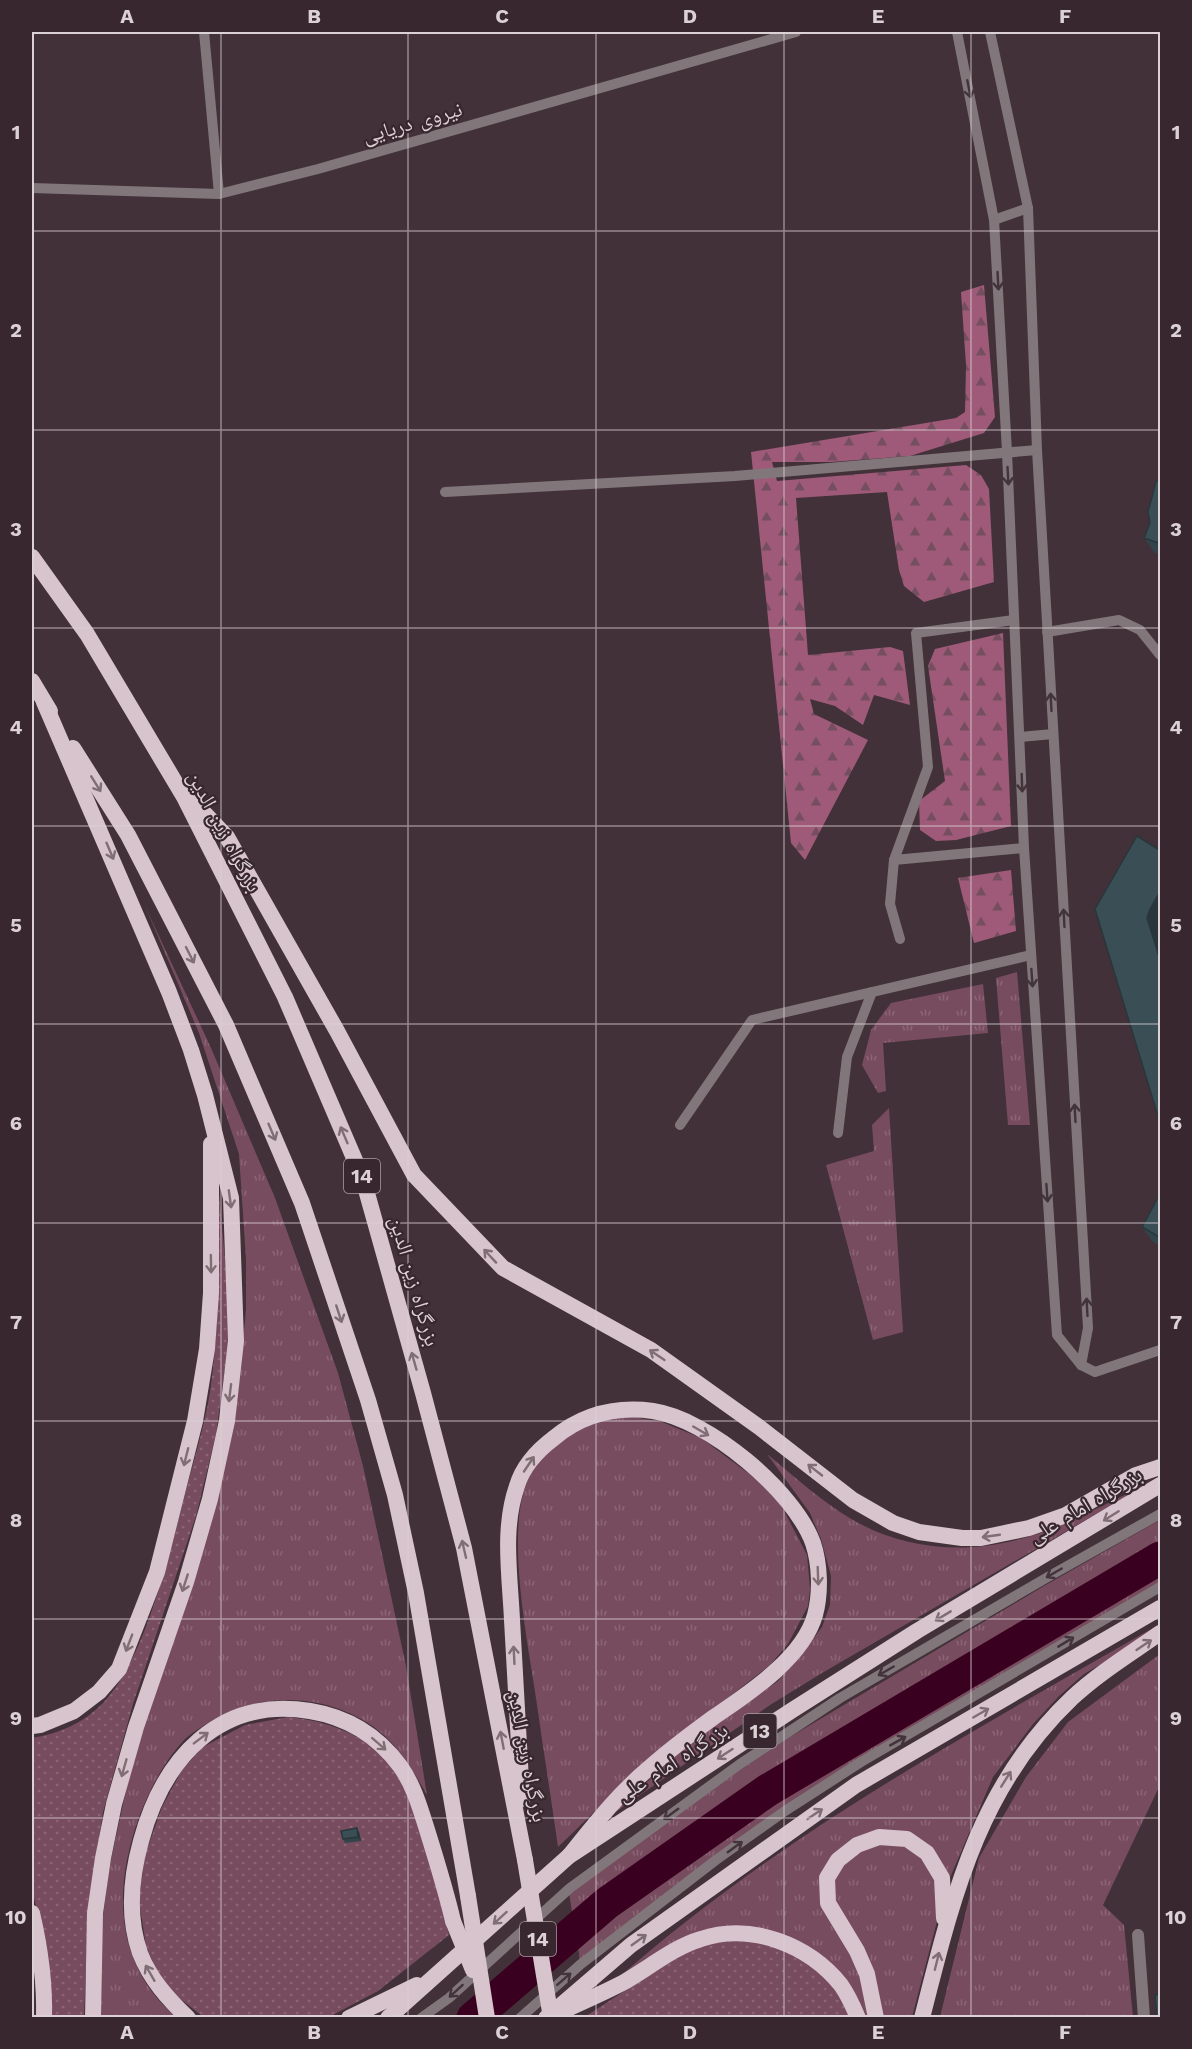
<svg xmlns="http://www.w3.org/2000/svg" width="1192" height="2049" viewBox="0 0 1192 2049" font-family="'Work Sans','Noto Naskh Arabic',sans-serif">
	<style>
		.grass { fill: url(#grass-tufts) }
		.forest { fill: url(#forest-firs) }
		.garden { fill: url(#garden-dots) }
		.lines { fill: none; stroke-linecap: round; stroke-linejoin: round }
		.river { stroke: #3a0020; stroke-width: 33 }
		.service { stroke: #81777b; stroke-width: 10 }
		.minor { stroke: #81777b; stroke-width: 12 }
		.trunk { stroke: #d8c4cc; stroke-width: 16 }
		.trunk-bridge { stroke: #d8c4cc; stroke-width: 16 }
		.wall { fill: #324449 }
		.shaded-wall { fill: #29373c }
		.building { fill: #3a4f55; stroke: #29373c; stroke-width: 1.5 }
		.oneway { stroke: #43333a }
		.oneway2 { stroke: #806e75 }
		.grid { fill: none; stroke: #dcd1d5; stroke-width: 1.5; stroke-opacity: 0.55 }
		.labels { text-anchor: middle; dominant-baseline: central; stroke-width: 4.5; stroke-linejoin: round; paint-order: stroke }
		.shield { fill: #38272e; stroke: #ab9ea3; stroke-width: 1.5 }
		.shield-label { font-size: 20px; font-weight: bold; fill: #dcd1d5 }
		.street-label { font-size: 21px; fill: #dcd1d5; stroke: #38272e }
		.neatline { fill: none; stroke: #dcd1d5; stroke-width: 2 }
		.grid-label { font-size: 20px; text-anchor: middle; font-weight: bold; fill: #dcd1d5 }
	</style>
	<defs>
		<pattern id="grass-tufts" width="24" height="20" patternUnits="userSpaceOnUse" patternTransform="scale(1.5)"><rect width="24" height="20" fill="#784c5f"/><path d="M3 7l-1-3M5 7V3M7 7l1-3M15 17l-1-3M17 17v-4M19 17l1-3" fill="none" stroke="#8b6575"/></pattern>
		<pattern id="forest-firs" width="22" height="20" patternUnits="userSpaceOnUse" patternTransform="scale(1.5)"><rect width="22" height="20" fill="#9e5a78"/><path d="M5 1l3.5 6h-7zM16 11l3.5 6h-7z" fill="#754e5f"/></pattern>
		<pattern id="garden-dots" width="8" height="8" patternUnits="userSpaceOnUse" patternTransform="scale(1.5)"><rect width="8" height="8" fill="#784c5f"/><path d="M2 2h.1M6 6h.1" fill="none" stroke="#8b6575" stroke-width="1.8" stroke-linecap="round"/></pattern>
	</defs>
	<rect width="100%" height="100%" fill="#423138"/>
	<g class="grass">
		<path d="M 145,906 L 211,1048 L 275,1198 L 338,1373 L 363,1466 L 385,1568 L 406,1666 L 427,1795 C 415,1774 403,1753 385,1736 C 335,1692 258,1688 203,1726 C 197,1730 190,1734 185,1739 C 164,1761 150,1789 139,1817 C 113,1889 114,1964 176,2017 L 101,2018 L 102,1924 L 109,1869 L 127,1786 L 238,1392 L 246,1311 L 246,1259 L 239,1154 L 199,1033 Z"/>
		<path d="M 1017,972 L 1030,1125 L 1008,1125 L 996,978 Z"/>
		<path d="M 983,984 L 988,1033 L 883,1043 L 886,1091 L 878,1093 L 862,1065 L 871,1030 L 891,1003 Z"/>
		<path d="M 889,1108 L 903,1332 L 873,1340 L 826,1165 L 874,1151 L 872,1125 Z"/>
		<path d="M 634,1417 L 662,1422 L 701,1438 L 760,1482 L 781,1505 L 807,1555 L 810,1589 L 808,1606 L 788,1644 L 770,1665 L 649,1759 L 558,1847 C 551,1797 543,1748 536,1698 C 528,1643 504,1528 529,1478 C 543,1450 577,1426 607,1420 C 616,1418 625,1418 634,1417 Z"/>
		<path d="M 767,1454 C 795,1477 822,1502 853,1520 C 919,1558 996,1554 1063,1524 C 1085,1514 1107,1504 1129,1493 C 1139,1488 1151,1480 1160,1477 L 822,1673 L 770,1705 L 611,1815 L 685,1747 L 778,1681 L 799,1658 L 822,1627 L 830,1605 L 831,1576 L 821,1539 L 810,1513 Z"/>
		<path d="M 1160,1520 L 1160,1582 L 825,1780 L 580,1960 L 569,1893 L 740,1770 L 790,1737 L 1044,1586 Z"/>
		<path d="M 1160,1624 L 1113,1657 L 1084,1674 L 1059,1696 L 1033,1724 L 993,1777 L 946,1887 L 912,2017 L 866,2017 L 864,2012 L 706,1930 L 645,1959 L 616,1980 C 779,1835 972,1732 1160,1624 Z"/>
		<path d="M 1160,1654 L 1160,1785 L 1103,1905 L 1124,1925 L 1133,2017 L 940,2017 L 979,1858 L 1026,1777 L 1068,1722 Z"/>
	</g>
	<g class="forest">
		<path d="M 984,285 L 995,417 L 984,433 L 910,456 L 831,462 L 772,462 L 777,481 L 966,465 L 981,475 L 989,489 L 994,582 L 924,602 L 904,586 L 899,570 L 887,492 L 796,498 L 808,655 L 890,647 L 903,651 L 910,705 L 874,695 L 863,725 L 835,706 L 810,699 L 814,714 L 868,740 L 805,860 L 791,843 L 751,452 L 956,418 L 965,412 L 966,365 L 961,292 Z"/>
		<path d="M 1003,633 L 1011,826 L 956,840 L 936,841 L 920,830 L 919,801 L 945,781 L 928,666 L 935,649 Z"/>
		<path d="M 1011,870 L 1016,931 L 974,943 L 958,878 Z"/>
	</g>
	<g class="garden">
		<path d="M 219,1193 L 227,1282 L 228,1347 L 216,1434 L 196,1516 L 133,1704 L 103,1812 L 88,1912 L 84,2017 L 50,2017 L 37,1910 L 32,1890 L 32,1738 C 60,1733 82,1724 103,1703 C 144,1661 168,1559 183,1502 C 192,1466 204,1429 210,1392 C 220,1326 218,1259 219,1193 Z"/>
		<path d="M 288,1717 C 332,1721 379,1739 400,1780 C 408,1795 413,1812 419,1828 C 431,1862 440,1899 449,1935 L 378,1991 L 329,2017 L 205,2018 L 174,1994 L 156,1969 L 146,1946 L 139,1900 L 145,1855 L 162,1807 L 182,1770 L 203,1747 L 245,1725 Z"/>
		<path d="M 738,1940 L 775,1946 L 811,1965 L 840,1995 L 851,2018 L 583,2018 L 666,1964 L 705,1943 Z"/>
	</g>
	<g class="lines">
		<path class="river" d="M 473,2018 L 607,1903 L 768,1790 L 1160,1558"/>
		<g class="service">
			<path d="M 204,32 L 219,194"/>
			<path d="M 957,32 L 994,220 L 1007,452 L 1024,848 L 1057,1335 L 1081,1365 L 1095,1372 L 1160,1350"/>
			<path d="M 990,32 L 1028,208 L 1037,450 L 1088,1328 L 1081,1365"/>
			<path d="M 32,188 L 219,194 L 318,169 L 796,32"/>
			<path d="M 994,220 L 1028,208"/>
			<path d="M 445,492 L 735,476 L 1037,450"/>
			<path d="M 1047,632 L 1119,620 L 1140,630 L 1160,655"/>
			<path d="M 1020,737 L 1053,734"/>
			<path d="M 894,860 L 1024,848"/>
			<path d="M 900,939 L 890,904 L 894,860 L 928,767 L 916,633 L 1014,620"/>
			<path d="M 680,1125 L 752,1020 L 1031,955"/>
			<path d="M 838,1133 L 847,1057 L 872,992"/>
			<path d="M 421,2018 L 449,1998 L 570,1888 L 740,1764 L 840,1698 L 1053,1574 L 1160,1514"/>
			<path d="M 520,2018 L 581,1964 L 716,1860 L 785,1811 L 861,1762 L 1160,1587"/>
		</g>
		<path class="minor" d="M 1138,1935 L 1144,2018"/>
		<g class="trunk">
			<path d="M 32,557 L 87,634 L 184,797 L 285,997 L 363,1179 L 423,1393 L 464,1548 L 525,1860"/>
			<path d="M 32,681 L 50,711"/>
			<path d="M 44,702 L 169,992 L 191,1050 L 205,1095 L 231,1198 L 236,1341 L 227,1421 L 210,1499 L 186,1582 L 136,1727 L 114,1804 L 103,1858 L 95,1913 L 93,2018"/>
			<path d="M 73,748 L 128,835 L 226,1025 L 302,1203 L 368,1400 L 395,1495 L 416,1593 L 468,1896"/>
			<path d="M 189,797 L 227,837 L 337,1031 L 414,1175 L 503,1268 L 651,1350 L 759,1427 L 853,1500 L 893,1523 L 919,1532 L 962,1538 L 981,1538 L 1029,1528 L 1066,1515 L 1136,1475 L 1160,1467"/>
			<path d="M 32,1726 L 40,1725 L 74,1711 L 99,1692 L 119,1669 L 157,1572 L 195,1421 L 207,1349 L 211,1293 L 211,1144"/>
			<path d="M 522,1799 C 519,1739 515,1679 512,1620 C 510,1576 502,1528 517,1486 C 523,1466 538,1450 554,1438 C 583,1414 616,1406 653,1411 C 708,1419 794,1491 813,1543 C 820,1564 821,1593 815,1615 C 803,1658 749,1693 714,1717 C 692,1733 669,1750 648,1769 C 618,1794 594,1825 569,1856"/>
			<path d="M 32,1913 C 40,1947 45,1982 44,2018"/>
			<path d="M 563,2011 C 584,2001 606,1992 626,1981 C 650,1967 674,1947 701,1939 C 751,1922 809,1945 841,1985 C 848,1995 853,2006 858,2018"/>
			<path d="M 188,2018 C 168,1999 150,1979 140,1953 C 127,1916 131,1877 141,1841 C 163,1759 219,1696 310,1711 C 347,1717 378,1736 400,1766 C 414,1785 421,1811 428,1833 C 437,1862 446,1891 453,1921"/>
			<path d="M 349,2018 L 417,1985"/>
			<path d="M 388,2018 L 569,1856 L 794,1709 L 917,1631 L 1160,1485"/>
			<path d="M 546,2018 L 631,1945 L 856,1785 L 1160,1608"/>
			<path d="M 876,2018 L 867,1974 L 857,1951 L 828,1903 L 827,1878 L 838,1860 L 857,1845 L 879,1837 L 907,1839 L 927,1853 L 942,1878 L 944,1918"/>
			<path d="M 922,2018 C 953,1897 978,1787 1072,1698 C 1099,1673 1130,1654 1160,1633"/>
		</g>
		<g class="trunk-bridge">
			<path d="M 525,1860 L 551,2018"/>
			<path d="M 468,1896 L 487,2018"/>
			<path d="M 453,1921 L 473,1970"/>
		</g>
	</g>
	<g class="wall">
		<path d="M 1161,477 L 1161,555 L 1154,552 L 1144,538 L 1150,523 Z"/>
		<path d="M 1161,1192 L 1161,1247 L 1152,1241 L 1142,1227 Z"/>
		<path d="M 359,1832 L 361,1841 L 345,1843 L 343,1839 Z"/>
	</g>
	<g class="shaded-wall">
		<path d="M 1161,890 L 1161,921 L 1157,932 L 1161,943 L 1161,963 L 1147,918 L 1150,909 Z"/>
		<path d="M 357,1828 L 359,1832 L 361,1841 L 358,1837 Z"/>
	</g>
	<g class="building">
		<path d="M 1161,477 L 1161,544 L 1144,538 L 1150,523 L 1148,512 L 1156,482 Z"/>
		<path d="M 1137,836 L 1161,851 L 1161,890 L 1150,909 L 1147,918 L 1161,963 L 1161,1126 L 1095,909 Z"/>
		<path d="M 1161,1192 L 1161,1238 L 1142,1227 Z"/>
		<path d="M 357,1828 L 358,1837 L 343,1839 L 341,1831 Z"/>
		<path d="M 1161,1994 L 1161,2018 L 1157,2018 L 1155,1995 Z"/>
	</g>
	<defs><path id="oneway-shaft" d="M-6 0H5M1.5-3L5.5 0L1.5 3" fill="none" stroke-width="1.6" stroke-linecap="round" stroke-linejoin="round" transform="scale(1.5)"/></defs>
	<g class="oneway">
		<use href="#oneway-shaft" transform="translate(969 89) rotate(79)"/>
		<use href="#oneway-shaft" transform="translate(998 281) rotate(87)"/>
		<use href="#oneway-shaft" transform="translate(1008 476) rotate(87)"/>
		<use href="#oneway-shaft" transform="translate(1051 702) rotate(-93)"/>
		<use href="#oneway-shaft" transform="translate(1022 783) rotate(88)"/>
		<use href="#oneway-shaft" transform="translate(1064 918) rotate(-93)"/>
		<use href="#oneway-shaft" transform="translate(1032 978) rotate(86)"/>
		<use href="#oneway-shaft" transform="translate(1075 1113) rotate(-93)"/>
		<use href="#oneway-shaft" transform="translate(1047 1193) rotate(86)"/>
		<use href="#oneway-shaft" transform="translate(1087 1307) rotate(-93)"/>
		<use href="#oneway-shaft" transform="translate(1054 1573) rotate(150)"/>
		<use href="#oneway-shaft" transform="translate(1066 1642) rotate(-31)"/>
		<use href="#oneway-shaft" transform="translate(886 1671) rotate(150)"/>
		<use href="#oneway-shaft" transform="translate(898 1741) rotate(-29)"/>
		<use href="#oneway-shaft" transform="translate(671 1814) rotate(144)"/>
		<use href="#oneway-shaft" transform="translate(735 1847) rotate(-36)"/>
		<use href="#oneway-shaft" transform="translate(564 1979) rotate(-41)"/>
		<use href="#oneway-shaft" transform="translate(456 1991) rotate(138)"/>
	</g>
	<g class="oneway2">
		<use href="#oneway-shaft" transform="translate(96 784) rotate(58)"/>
		<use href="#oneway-shaft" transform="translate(110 851) rotate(67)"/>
		<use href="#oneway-shaft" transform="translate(190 955) rotate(63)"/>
		<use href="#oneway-shaft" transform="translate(272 1132) rotate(67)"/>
		<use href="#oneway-shaft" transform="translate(344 1135) rotate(-113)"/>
		<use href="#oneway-shaft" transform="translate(230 1199) rotate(82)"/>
		<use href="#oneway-shaft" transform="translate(490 1256) rotate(-133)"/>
		<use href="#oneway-shaft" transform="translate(211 1264) rotate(89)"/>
		<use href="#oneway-shaft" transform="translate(339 1314) rotate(72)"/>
		<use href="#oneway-shaft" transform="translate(657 1355) rotate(-146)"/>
		<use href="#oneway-shaft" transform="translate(414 1361) rotate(-106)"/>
		<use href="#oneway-shaft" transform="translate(230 1393) rotate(97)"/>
		<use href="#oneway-shaft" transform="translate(701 1431) rotate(30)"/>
		<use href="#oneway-shaft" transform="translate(186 1457) rotate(104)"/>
		<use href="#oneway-shaft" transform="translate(529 1464) rotate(-56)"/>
		<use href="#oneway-shaft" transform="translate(815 1470) rotate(-142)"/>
		<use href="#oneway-shaft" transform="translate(1111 1516) rotate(148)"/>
		<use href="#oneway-shaft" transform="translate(991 1536) rotate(172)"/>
		<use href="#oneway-shaft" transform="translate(464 1549) rotate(-103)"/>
		<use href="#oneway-shaft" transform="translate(818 1576) rotate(88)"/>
		<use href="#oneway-shaft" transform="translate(185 1583) rotate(108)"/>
		<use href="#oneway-shaft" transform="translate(943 1616) rotate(149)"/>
		<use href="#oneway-shaft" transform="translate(129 1643) rotate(111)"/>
		<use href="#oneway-shaft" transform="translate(1144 1645) rotate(-34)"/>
		<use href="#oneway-shaft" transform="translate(514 1655) rotate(-93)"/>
		<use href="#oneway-shaft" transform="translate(981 1713) rotate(-30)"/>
		<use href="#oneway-shaft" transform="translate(201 1738) rotate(-37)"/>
		<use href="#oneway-shaft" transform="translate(502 1740) rotate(-101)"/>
		<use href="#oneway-shaft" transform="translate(379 1744) rotate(41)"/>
		<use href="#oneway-shaft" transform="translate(725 1754) rotate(147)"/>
		<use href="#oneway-shaft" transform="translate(124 1768) rotate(106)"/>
		<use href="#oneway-shaft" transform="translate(1006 1779) rotate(-58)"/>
		<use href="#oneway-shaft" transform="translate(815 1814) rotate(-34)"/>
		<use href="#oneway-shaft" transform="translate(500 1918) rotate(138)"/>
		<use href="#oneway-shaft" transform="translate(639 1940) rotate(-36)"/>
		<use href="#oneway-shaft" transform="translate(937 1961) rotate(-76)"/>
		<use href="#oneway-shaft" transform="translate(150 1973) rotate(-120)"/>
	</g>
	<path class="grid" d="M 221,32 L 221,2018M 408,32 L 408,2018M 596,32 L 596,2018M 784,32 L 784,2018M 971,32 L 971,2018M 32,231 L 1160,231M 32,430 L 1160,430M 32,628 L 1160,628M 32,826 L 1160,826M 32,1024 L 1160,1024M 32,1223 L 1160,1223M 32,1421 L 1160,1421M 32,1619 L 1160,1619M 32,1818 L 1160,1818"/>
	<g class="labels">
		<g class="shield">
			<rect x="344" y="1159" width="36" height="34" rx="4.5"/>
			<rect x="743.5" y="1714" width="33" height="34" rx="4.5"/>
			<rect x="520" y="1922" width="36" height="34" rx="4.5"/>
		</g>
		<g class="shield-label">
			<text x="362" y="1176">14</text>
			<text x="760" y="1731">13</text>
			<text x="538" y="1939">14</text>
		</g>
		<g class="street-label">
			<text transform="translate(412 122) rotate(-16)">نیروی دریایی</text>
			<text transform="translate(225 831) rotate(62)">بزرگراه زین الدین</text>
			<text transform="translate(415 1281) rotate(74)">بزرگراه زین الدین</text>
			<text transform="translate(1085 1505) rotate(-31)">بزرگراه امام علی</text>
			<text transform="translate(528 1756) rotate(79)">بزرگراه زین الدین</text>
			<text transform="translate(672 1762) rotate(-33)">بزرگراه امام علی</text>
		</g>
	</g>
	<rect width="1192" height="2049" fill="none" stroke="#38272e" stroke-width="66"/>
	<rect x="33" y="33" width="1126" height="1983" class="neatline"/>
	<g class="grid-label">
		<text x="127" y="23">A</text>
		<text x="314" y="23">B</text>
		<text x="502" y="23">C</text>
		<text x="690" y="23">D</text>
		<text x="878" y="23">E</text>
		<text x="1065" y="23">F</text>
		<text x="16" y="139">1</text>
		<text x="1176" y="139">1</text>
		<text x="16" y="337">2</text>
		<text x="1176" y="337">2</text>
		<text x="16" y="536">3</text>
		<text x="1176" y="536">3</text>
		<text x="16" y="734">4</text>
		<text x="1176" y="734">4</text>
		<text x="16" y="932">5</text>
		<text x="1176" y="932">5</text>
		<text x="16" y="1130">6</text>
		<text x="1176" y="1130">6</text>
		<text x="16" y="1329">7</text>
		<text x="1176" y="1329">7</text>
		<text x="16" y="1527">8</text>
		<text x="1176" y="1527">8</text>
		<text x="16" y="1725">9</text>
		<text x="1176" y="1725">9</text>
		<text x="16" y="1924">10</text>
		<text x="1176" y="1924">10</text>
		<text x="127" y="2039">A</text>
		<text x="314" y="2039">B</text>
		<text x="502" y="2039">C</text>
		<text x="690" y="2039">D</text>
		<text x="878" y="2039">E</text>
		<text x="1065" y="2039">F</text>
	</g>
</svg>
